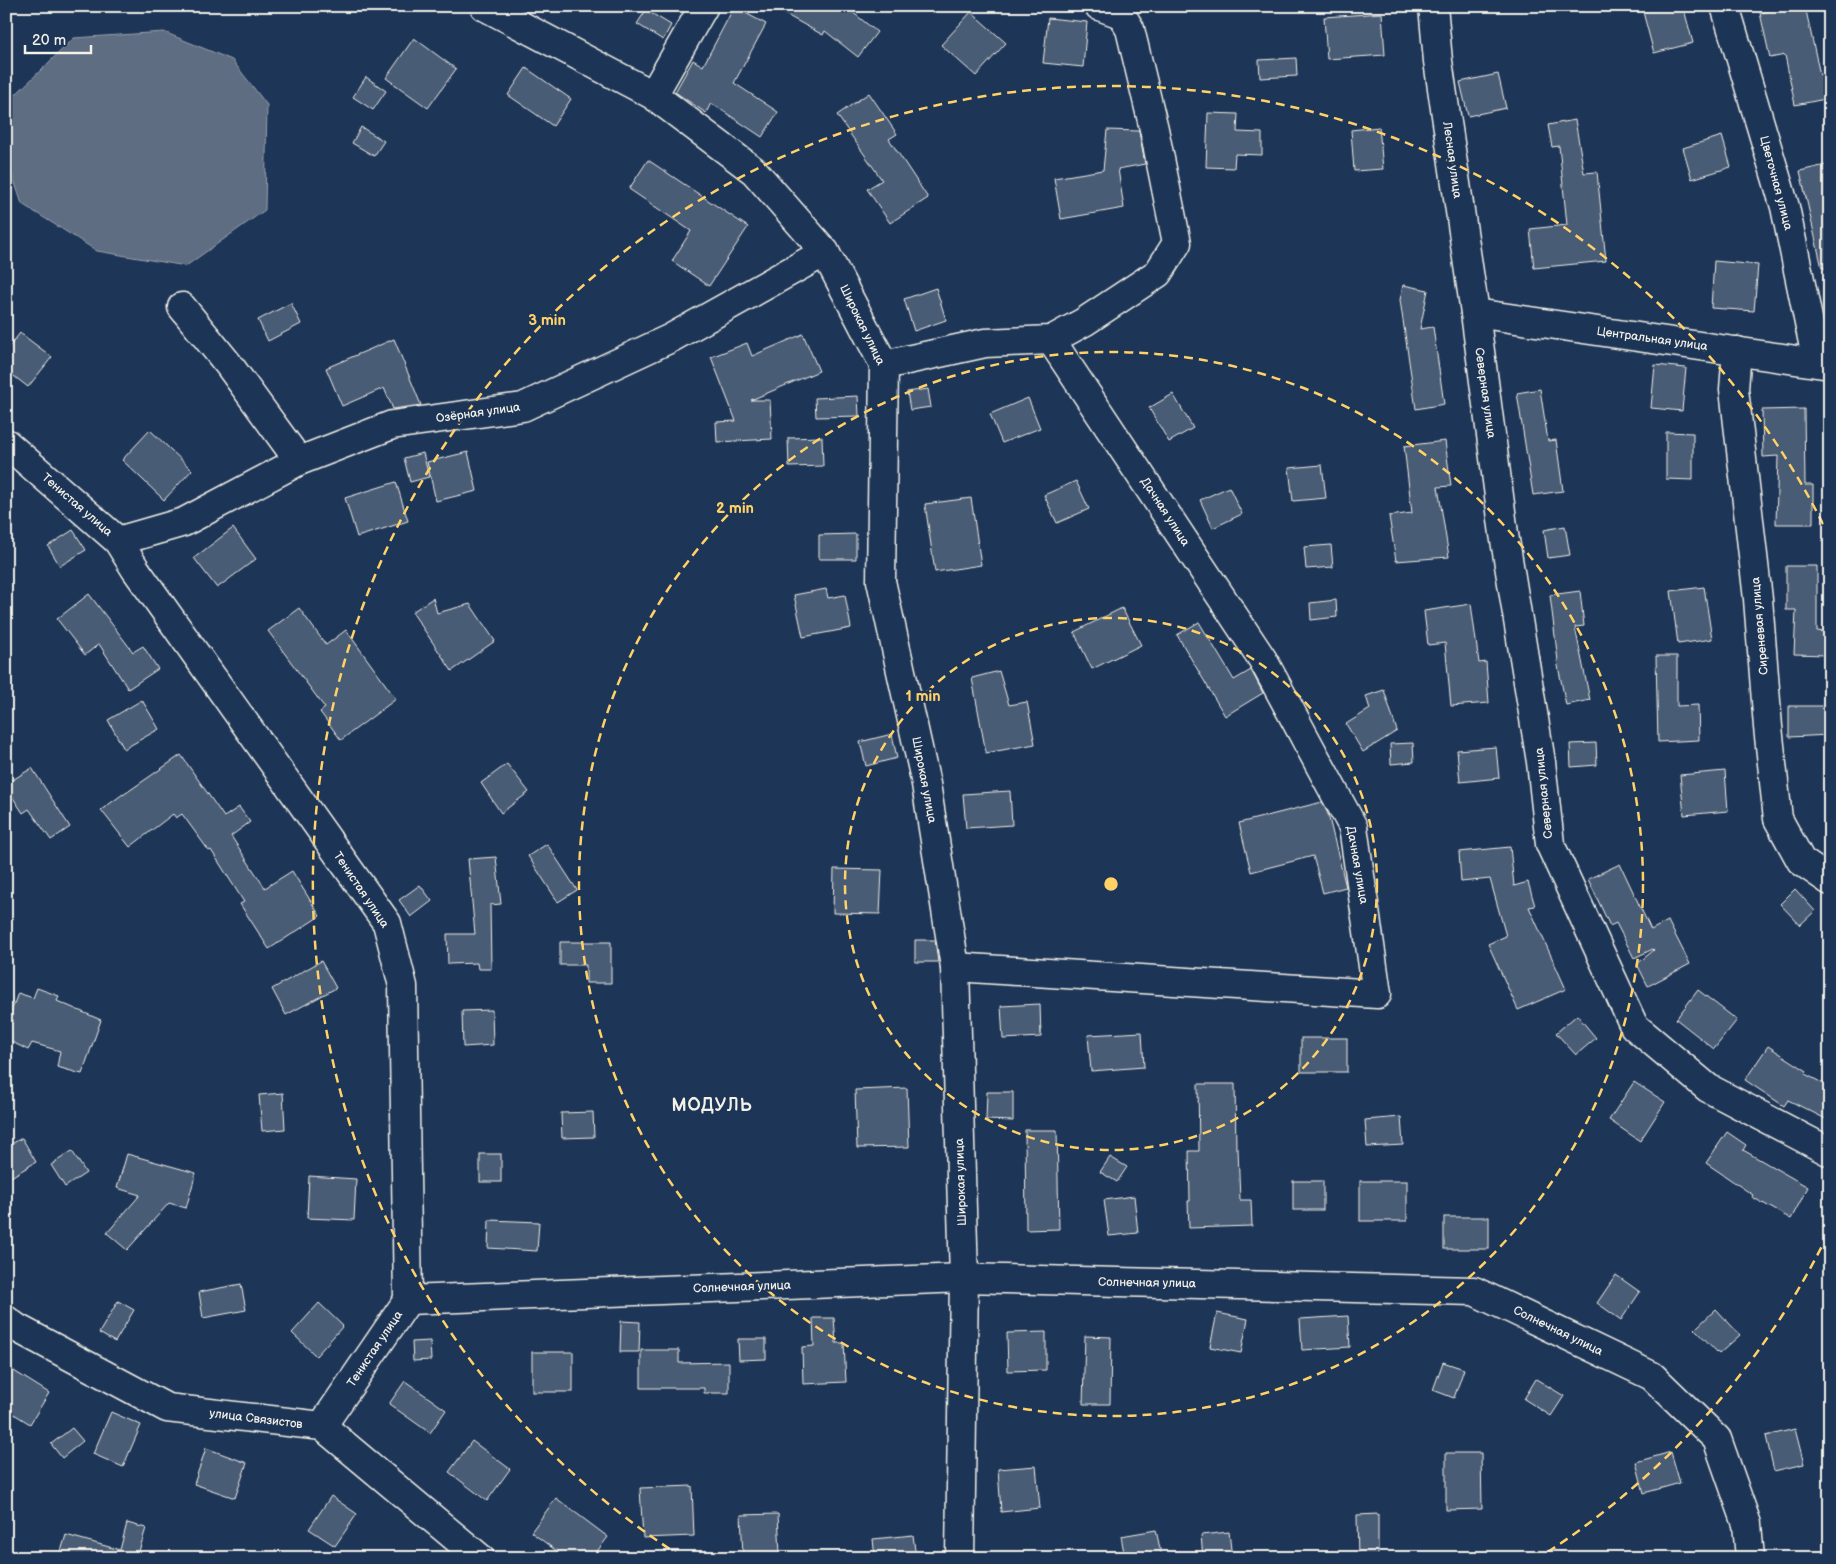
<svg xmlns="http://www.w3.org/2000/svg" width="1836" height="1564" viewBox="0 0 1836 1564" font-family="'Balsamiq Sans',sans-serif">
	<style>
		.water { fill: #5e6d82; stroke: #9aa2ab }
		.building { fill: #485b74; stroke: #f4f1e8 }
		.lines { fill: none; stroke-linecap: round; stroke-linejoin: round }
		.minor-casing { stroke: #f4f1e8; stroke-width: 31 }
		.minor { stroke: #1d3557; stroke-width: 28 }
		.ring { fill: none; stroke: #ffd166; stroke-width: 2.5; stroke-dasharray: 9 6 }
		.labels { text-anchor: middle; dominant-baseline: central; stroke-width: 4.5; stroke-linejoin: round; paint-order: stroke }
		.street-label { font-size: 12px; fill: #f4f1e8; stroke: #1d3557 }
		.district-label { font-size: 18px; font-weight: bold; letter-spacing: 1px; fill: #f4f1e8; stroke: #1d3557 }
		.centre { fill: #ffd166; stroke: #1d3557; stroke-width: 2.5 }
		.ring-label { font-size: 15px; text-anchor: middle; font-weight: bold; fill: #ffd166; stroke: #1d3557; stroke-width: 4.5; stroke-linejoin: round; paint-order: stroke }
	</style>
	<rect width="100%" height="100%" fill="#1d3557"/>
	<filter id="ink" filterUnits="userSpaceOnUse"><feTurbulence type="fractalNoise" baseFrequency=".02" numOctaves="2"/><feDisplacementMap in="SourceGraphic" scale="10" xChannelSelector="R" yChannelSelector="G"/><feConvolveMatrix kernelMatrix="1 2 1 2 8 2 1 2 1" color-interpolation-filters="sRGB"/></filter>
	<g filter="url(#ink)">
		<path class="water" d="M 164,32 L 232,60 L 267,105 L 265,210 L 186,266 L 97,251 L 22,204 L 6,156 L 6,118 L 10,100 L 74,38 Z"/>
		<g class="building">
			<path d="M 770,6 L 845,6 L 877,32 L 858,57 L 825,31 L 823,35 Z"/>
			<path d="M 1665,6 L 1683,6 L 1693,43 L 1654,53 L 1643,12 Z"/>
			<path d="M 1793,6 L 1805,6 L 1820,75 L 1827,74 L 1830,98 L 1795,105 L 1785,55 L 1770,58 L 1760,13 Z"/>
			<path d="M 734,7 L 766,24 L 734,83 L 778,112 L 762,137 L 711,103 L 706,113 L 675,92 L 693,60 L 703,66 Z"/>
			<path d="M 646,10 L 671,25 L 663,40 L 637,24 Z"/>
			<path d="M 971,12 L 1006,43 L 976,76 L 941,45 Z"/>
			<path d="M 1382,13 L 1385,55 L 1327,59 L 1324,17 Z"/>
			<path d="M 1048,18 L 1087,22 L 1083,67 L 1043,63 Z"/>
			<path d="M 414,38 L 456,69 L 428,108 L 386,78 Z"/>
			<path d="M 1296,58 L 1297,76 L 1260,78 L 1259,60 Z"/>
			<path d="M 526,68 L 571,99 L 553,126 L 508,95 Z"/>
			<path d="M 1498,74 L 1506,108 L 1468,116 L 1460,82 Z"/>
			<path d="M 366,77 L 386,91 L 373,110 L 353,97 Z"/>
			<path d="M 869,93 L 897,134 L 889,139 L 928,198 L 890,223 L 867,189 L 882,180 L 837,115 Z"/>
			<path d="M 1208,113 L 1238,114 L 1237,132 L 1262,133 L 1262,155 L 1235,154 L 1234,168 L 1206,167 Z"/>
			<path d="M 1575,120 L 1584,173 L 1597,172 L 1606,261 L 1534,268 L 1530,229 L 1567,225 L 1559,146 L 1552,147 L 1548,125 Z"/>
			<path d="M 361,127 L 384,141 L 374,156 L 352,143 Z"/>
			<path d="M 1379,127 L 1383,169 L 1354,171 L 1351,130 Z"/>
			<path d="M 1107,130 L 1138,131 L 1139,132 L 1145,164 L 1118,169 L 1124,208 L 1061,219 L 1054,178 L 1103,170 Z"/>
			<path d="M 1722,136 L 1731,167 L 1692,179 L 1683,148 Z"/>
			<path d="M 648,160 L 748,227 L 709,286 L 672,261 L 691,231 L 629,189 Z"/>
			<path d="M 1830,164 L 1830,268 L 1822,268 L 1800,171 Z"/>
			<path d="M 1714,261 L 1758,265 L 1754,311 L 1711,308 Z"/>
			<path d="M 1403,285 L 1428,290 L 1420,329 L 1433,327 L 1444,404 L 1416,409 L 1400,300 Z"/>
			<path d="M 936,288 L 946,320 L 914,331 L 904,299 Z"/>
			<path d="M 291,303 L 301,324 L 268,341 L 258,320 Z"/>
			<path d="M 20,333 L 52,357 L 28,387 L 6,370 L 6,351 Z"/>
			<path d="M 803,334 L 819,371 L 751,400 L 770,400 L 772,439 L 717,442 L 716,422 L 736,421 L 711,357 L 747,343 L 752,356 Z"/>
			<path d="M 394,339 L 421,405 L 393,409 L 384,388 L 342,406 L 326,368 Z"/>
			<path d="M 1655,365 L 1686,368 L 1682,411 L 1651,408 Z"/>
			<path d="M 928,389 L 931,407 L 910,410 L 907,392 Z"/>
			<path d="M 1540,389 L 1548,441 L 1556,440 L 1563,491 L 1533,495 L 1517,393 Z"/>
			<path d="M 1173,394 L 1193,428 L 1169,442 L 1149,408 Z"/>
			<path d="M 858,396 L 859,416 L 816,417 L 815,398 Z"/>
			<path d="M 1028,398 L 1040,428 L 1002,443 L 990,414 Z"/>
			<path d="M 1804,409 L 1805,485 L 1813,485 L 1813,524 L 1776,524 L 1778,456 L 1763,457 L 1762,410 Z"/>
			<path d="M 150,430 L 192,470 L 164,500 L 122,460 Z"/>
			<path d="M 1666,432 L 1693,433 L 1693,480 L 1666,479 Z"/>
			<path d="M 822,437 L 823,466 L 789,467 L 788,438 Z"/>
			<path d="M 1445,441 L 1451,486 L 1438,487 L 1449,557 L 1396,561 L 1389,516 L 1412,513 L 1404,446 Z"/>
			<path d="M 468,452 L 477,491 L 436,501 L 427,462 Z"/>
			<path d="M 423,453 L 429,477 L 410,482 L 404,458 Z"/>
			<path d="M 1322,465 L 1326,498 L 1293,501 L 1289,468 Z"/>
			<path d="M 1076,481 L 1089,509 L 1057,523 L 1044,495 Z"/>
			<path d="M 396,482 L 408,521 L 357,537 L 345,498 Z"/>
			<path d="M 1229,487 L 1242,514 L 1213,528 L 1200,500 Z"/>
			<path d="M 971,498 L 981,565 L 935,572 L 925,504 Z"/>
			<path d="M 1565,526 L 1570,555 L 1548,558 L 1544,530 Z"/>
			<path d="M 233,528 L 256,559 L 217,588 L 194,558 Z"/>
			<path d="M 73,530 L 86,550 L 60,566 L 48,546 Z"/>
			<path d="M 856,534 L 856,559 L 819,559 L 819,535 Z"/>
			<path d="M 1331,545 L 1333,567 L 1306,569 L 1304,547 Z"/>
			<path d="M 1786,566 L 1817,566 L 1817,631 L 1826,632 L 1825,655 L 1794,654 L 1796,610 L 1786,610 Z"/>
			<path d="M 1704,587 L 1712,639 L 1678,644 L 1671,591 Z"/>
			<path d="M 826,589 L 828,598 L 845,595 L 851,628 L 803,637 L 794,595 Z"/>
			<path d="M 1580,591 L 1584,626 L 1575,627 L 1590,700 L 1566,705 L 1557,661 L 1558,661 L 1550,595 Z"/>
			<path d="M 89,594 L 133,652 L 143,646 L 158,669 L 128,689 L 99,644 L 85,655 L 57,619 Z"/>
			<path d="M 433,598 L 437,613 L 470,604 L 495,641 L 452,671 L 412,612 Z"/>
			<path d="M 1336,600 L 1337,617 L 1311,620 L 1310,603 Z"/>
			<path d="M 1471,604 L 1479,663 L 1486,662 L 1489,703 L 1451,706 L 1445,643 L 1428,645 L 1424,611 Z"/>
			<path d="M 299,608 L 326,645 L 346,630 L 396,699 L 341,740 L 320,712 L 325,708 L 268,631 Z"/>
			<path d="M 1122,608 L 1141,645 L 1092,669 L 1074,632 Z"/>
			<path d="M 1199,622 L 1234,680 L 1251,670 L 1263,693 L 1225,716 L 1177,635 Z"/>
			<path d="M 1656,656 L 1677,656 L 1677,706 L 1698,705 L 1699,740 L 1658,742 Z"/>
			<path d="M 999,671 L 1009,705 L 1027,702 L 1035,744 L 986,753 L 972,678 Z"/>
			<path d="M 1384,690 L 1397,731 L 1363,752 L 1346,724 L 1370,709 L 1366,696 Z"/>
			<path d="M 142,700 L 159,729 L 124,749 L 108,720 Z"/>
			<path d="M 1789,706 L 1829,706 L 1830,735 L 1789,737 Z"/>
			<path d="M 892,734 L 897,758 L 866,766 L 860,742 Z"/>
			<path d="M 1413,743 L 1414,762 L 1391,764 L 1390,744 Z"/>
			<path d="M 1596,743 L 1597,765 L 1571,767 L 1570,744 Z"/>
			<path d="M 1496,747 L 1499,778 L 1460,782 L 1457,750 Z"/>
			<path d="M 181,755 L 224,817 L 239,807 L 250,822 L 231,836 L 265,888 L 292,871 L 320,916 L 269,949 L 240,904 L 244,902 L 211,850 L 209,851 L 182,814 L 176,818 L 173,814 L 130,847 L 101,810 L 123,794 L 123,795 Z"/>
			<path d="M 507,764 L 529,792 L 501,813 L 481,783 Z"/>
			<path d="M 32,768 L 70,827 L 51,840 L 29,809 L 23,813 L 6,787 L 6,784 Z"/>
			<path d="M 1725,771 L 1728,811 L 1684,815 L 1680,775 Z"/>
			<path d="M 1010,791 L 1012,825 L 966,828 L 963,794 Z"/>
			<path d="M 1322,802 L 1328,814 L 1346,887 L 1323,893 L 1313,856 L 1251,872 L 1239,823 Z"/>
			<path d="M 547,844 L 577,890 L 558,902 L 528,856 Z"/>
			<path d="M 1510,847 L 1514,886 L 1528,882 L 1535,906 L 1529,907 L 1566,989 L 1518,1010 L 1488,944 L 1506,936 L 1490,879 L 1461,882 L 1459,852 Z"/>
			<path d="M 496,857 L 501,904 L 490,905 L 491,969 L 478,969 L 477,963 L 448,964 L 447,934 L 475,934 L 468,859 Z"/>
			<path d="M 1620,864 L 1651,930 L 1668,921 L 1690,964 L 1648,986 L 1637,964 L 1654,950 L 1653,949 L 1634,958 L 1616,923 L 1610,926 L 1588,879 Z"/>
			<path d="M 834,869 L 882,870 L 880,914 L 833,913 Z"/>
			<path d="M 420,885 L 432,901 L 411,917 L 399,900 Z"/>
			<path d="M 1795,889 L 1815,911 L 1800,925 L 1780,904 Z"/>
			<path d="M 915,940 L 935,940 L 938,962 L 915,962 Z"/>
			<path d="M 560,942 L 611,942 L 611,983 L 586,983 L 586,965 L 560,965 Z"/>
			<path d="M 321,961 L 336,988 L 286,1015 L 272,989 Z"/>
			<path d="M 37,988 L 59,996 L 57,1001 L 101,1020 L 82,1074 L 57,1067 L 60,1051 L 32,1043 L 28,1050 L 6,1039 L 6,1026 L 18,993 L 33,998 Z"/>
			<path d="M 1698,990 L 1737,1020 L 1714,1049 L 1676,1019 Z"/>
			<path d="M 1040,1004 L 1041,1037 L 1003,1039 L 1001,1006 Z"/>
			<path d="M 492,1010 L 493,1045 L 463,1047 L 462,1011 Z"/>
			<path d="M 1577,1015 L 1596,1038 L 1576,1055 L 1556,1033 Z"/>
			<path d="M 1142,1032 L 1144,1067 L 1091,1071 L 1088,1035 Z"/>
			<rect x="1301" y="1038" width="46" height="34"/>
			<path d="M 1768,1046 L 1807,1071 L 1805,1074 L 1830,1087 L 1830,1121 L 1788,1100 L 1784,1106 L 1745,1080 Z"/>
			<path d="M 1634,1082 L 1665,1102 L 1640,1141 L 1609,1120 Z"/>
			<path d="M 1198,1084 L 1235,1084 L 1236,1149 L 1238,1149 L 1240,1200 L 1251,1200 L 1252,1226 L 1189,1228 L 1188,1201 L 1190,1201 L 1189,1151 L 1199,1151 Z"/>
			<path d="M 907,1088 L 909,1147 L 857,1148 L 855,1090 Z"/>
			<path d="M 987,1092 L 1013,1092 L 1013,1121 L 986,1120 Z"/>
			<path d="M 283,1093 L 285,1129 L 262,1131 L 259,1095 Z"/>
			<path d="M 593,1112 L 594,1137 L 562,1138 L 561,1113 Z"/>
			<path d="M 1401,1117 L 1403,1145 L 1367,1147 L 1365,1120 Z"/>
			<path d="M 1025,1130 L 1057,1130 L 1059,1229 L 1026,1230 Z"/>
			<path d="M 1727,1132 L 1746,1145 L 1743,1150 L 1808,1187 L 1791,1219 L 1752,1197 L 1753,1195 L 1706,1163 Z"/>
			<path d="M 22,1138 L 36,1162 L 6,1180 L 6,1147 Z"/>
			<path d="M 72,1151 L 86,1173 L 65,1187 L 51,1165 Z"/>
			<path d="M 127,1154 L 196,1173 L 186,1208 L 169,1203 L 127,1250 L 107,1233 L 140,1195 L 117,1188 Z"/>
			<rect x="480" y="1154" width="21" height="28"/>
			<path d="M 1110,1157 L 1127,1167 L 1117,1182 L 1100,1172 Z"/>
			<path d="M 309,1176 L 356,1179 L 354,1220 L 307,1218 Z"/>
			<rect x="1293" y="1181" width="30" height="29"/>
			<rect x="1360" y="1181" width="47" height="40"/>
			<path d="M 1134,1196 L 1138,1233 L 1109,1236 L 1104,1200 Z"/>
			<rect x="1444" y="1217" width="45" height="32"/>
			<path d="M 489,1220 L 539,1222 L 537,1251 L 488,1248 Z"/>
			<path d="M 1616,1275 L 1640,1292 L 1621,1320 L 1597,1303 Z"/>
			<path d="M 241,1284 L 246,1310 L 203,1318 L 199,1292 Z"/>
			<path d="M 118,1301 L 134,1310 L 115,1342 L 99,1333 Z"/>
			<path d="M 319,1303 L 343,1326 L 316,1356 L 292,1333 Z"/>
			<path d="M 1716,1309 L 1740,1335 L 1719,1354 L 1695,1329 Z"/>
			<path d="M 1217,1313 L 1248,1319 L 1241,1353 L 1210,1347 Z"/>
			<path d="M 1348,1316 L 1350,1347 L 1302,1350 L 1300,1319 Z"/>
			<path d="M 813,1318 L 834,1318 L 836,1343 L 844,1343 L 846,1382 L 803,1384 L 802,1347 L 814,1346 Z"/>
			<path d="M 621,1321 L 640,1322 L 639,1352 L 620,1352 Z"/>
			<path d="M 1046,1332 L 1046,1370 L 1008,1371 L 1007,1333 Z"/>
			<path d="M 1085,1336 L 1111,1337 L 1110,1404 L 1083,1404 Z"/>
			<path d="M 738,1339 L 766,1339 L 766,1359 L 739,1360 Z"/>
			<path d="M 430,1341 L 431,1360 L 413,1361 L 412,1342 Z"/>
			<path d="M 641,1350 L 679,1350 L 679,1363 L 729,1362 L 729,1393 L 704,1393 L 704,1388 L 641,1388 Z"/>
			<rect x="532" y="1352" width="41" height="40"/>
			<path d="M 1443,1362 L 1464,1369 L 1454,1398 L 1433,1390 Z"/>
			<path d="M 6,1366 L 49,1393 L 30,1424 L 6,1409 Z"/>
			<path d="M 1536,1379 L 1564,1396 L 1551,1416 L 1524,1399 Z"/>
			<path d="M 405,1381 L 446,1410 L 430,1433 L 389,1404 Z"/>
			<path d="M 111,1412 L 141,1425 L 123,1467 L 93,1454 Z"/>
			<path d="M 72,1428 L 83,1441 L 62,1458 L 51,1444 Z"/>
			<path d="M 1795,1429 L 1804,1464 L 1774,1471 L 1766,1436 Z"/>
			<path d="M 472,1441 L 510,1469 L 487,1501 L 449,1472 Z"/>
			<path d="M 206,1448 L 247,1463 L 235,1498 L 194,1484 Z"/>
			<path d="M 1671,1452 L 1680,1483 L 1644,1493 L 1636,1462 Z"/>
			<path d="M 1446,1453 L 1481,1453 L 1482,1509 L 1446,1510 Z"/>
			<path d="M 1036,1466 L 1040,1508 L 1001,1512 L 998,1469 Z"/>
			<path d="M 692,1486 L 694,1536 L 643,1538 L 640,1488 Z"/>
			<path d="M 331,1496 L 357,1514 L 335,1546 L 309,1529 Z"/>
			<path d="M 556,1498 L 608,1537 L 592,1558 L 566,1558 L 531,1532 Z"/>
			<path d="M 778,1514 L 780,1554 L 743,1556 L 741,1515 Z"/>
			<path d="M 1378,1514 L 1378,1558 L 1358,1558 L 1357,1515 Z"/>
			<path d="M 127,1523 L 146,1528 L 137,1558 L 59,1558 L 66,1535 L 120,1550 Z"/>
			<path d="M 1156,1530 L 1162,1558 L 1125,1558 L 1121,1536 Z"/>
			<path d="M 1229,1532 L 1232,1558 L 1203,1558 L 1201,1535 Z"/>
			<path d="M 913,1535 L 916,1558 L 875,1558 L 873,1539 Z"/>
		</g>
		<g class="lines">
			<defs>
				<g id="minor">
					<path d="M 484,6 L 653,95 L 754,171 L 825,252 L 884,365 L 881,581 L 926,784 L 955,967 L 964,1278 L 960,1558"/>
					<path d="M 1433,6 L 1438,61 L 1475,313 L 1504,534 L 1541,762 L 1550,844 L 1634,1026 L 1708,1088 L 1830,1152"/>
					<path d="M 1725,6 L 1785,207 L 1817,362"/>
					<path d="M 653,95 L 704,6"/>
					<path d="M 182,307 L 229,365 L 299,461"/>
					<path d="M 1475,313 L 1830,365"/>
					<path d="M 1737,351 L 1734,389 L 1758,599 L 1768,727 L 1778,819 L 1801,861 L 1830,881"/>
					<path d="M 884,365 L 985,343 L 1051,340 L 1084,322 L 1158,273 L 1177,243 L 1154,129 L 1130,29 L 1121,14 L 1099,6"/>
					<path d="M 6,443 L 118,541 L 136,570 L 387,923 L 403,986 L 408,1300 L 322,1426"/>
					<path d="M 118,541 L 184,522 L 299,461 L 392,425 L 523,407 L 671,338 L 825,252"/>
					<path d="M 955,967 L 1377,994 L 1353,827 L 1263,660 L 1051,340"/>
					<path d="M 408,1300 L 964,1278 L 1474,1291 L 1652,1376 L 1717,1439 L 1747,1524 L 1750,1558"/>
					<path d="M 6,1320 L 17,1328 L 167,1408 L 322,1426 L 480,1558"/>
				</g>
			</defs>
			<use href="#minor" class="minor-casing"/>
			<use href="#minor" class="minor"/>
		</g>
	</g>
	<g class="ring">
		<circle cx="1111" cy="884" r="266"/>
		<circle cx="1111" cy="884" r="532"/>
		<path d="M1828 1234A798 798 0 0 1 1540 1557M682 1557A798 798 0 1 1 1828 534"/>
	</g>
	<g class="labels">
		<g class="street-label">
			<text transform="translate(1452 160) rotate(82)">Лесная улица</text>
			<text transform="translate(1776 183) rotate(75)">Цветочная улица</text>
			<text transform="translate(862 325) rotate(64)">Широкая улица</text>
			<text transform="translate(1652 339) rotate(8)">Центральная улица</text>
			<text transform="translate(1485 393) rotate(82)">Северная улица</text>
			<text transform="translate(478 413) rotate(-8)">Озёрная улица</text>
			<text transform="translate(77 505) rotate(41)">Тенистая улица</text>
			<text transform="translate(1165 512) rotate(57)">Дачная улица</text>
			<text transform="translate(1760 626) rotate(-95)">Сиреневая улица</text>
			<text transform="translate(924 780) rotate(79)">Широкая улица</text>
			<text transform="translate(1544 793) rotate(-96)">Северная улица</text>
			<text transform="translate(1357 865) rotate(80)">Дачная улица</text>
			<text transform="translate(361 890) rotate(56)">Тенистая улица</text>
			<text transform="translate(961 1182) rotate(-92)">Широкая улица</text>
			<text transform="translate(1147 1283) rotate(1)">Солнечная улица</text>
			<text transform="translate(742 1287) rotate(-2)">Солнечная улица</text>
			<text transform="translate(1558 1331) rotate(26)">Солнечная улица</text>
			<text transform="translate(375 1349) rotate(-56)">Тенистая улица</text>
			<text transform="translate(256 1419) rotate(7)">улица Связистов</text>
		</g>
		<g class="district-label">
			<text x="712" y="1105">МОДУЛЬ</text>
		</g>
	</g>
	<circle cx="1111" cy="884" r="8" class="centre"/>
	<g class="ring-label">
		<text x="547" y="325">3 min</text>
		<text x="735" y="513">2 min</text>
		<text x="923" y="701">1 min</text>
	</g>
	<rect width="1836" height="1564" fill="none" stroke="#1d3557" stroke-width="25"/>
	<rect x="12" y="12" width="1811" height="1539" fill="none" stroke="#f4f1e8" stroke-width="2" filter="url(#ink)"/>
	<path d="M25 45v8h66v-8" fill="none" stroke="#f4f1e8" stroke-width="2.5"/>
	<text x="32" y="45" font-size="15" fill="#f4f1e8" stroke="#1d3557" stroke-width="4" paint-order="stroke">20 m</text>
</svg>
